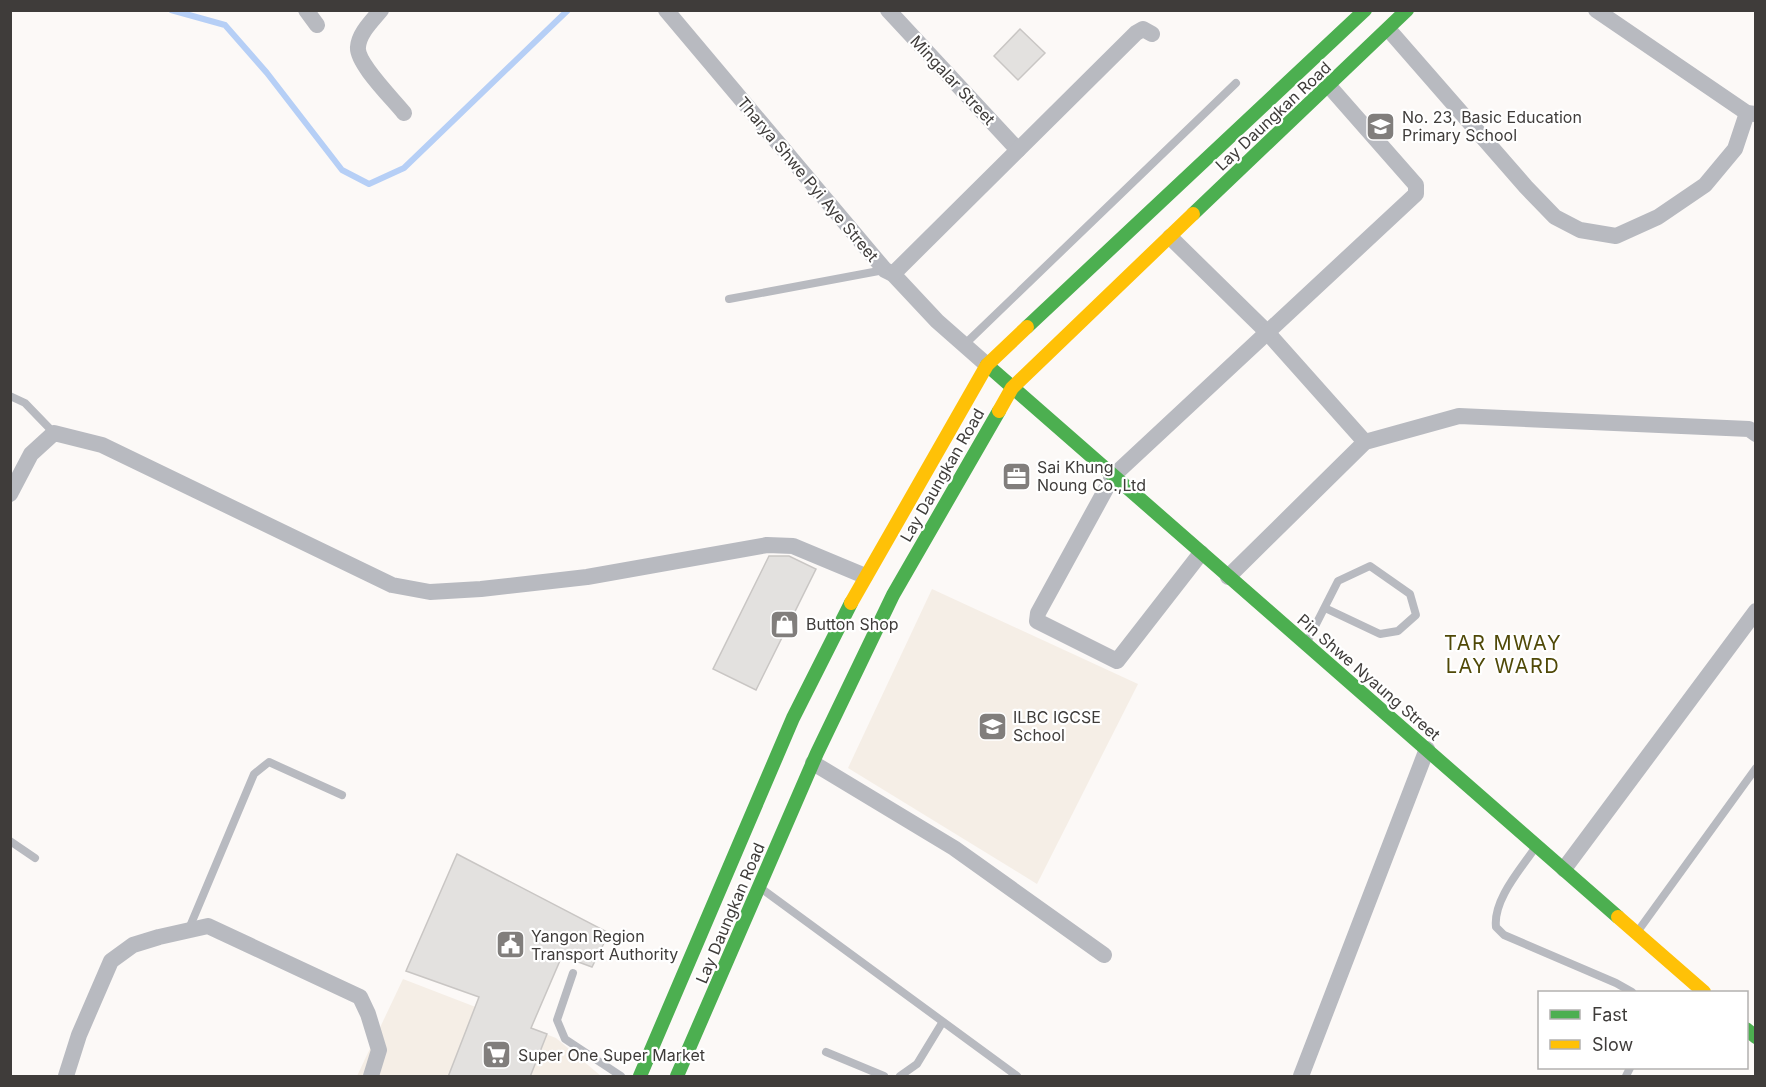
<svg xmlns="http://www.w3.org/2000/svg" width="1766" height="1087" viewBox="0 0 1766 1087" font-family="Inter,sans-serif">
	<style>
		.built { fill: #f5eee6 }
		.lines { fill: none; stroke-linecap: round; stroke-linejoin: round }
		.stream { stroke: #b6cff6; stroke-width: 6 }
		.building { fill: #e3e1df; stroke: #c9c6c4; stroke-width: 1.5 }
		.lane { stroke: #b8bac0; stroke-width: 8 }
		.street { stroke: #b8bac0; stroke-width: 16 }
		.fast { stroke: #4caf50; stroke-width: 14 }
		.slow { stroke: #ffc107; stroke-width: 14 }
		.labels { text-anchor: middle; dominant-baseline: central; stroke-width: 4.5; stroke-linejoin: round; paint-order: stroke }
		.street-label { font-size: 16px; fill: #3f3c3a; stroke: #fff }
		.poi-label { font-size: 16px; fill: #3f3c3a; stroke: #fff; text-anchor: start }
		.quarter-label { font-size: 20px; letter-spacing: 1.5px; fill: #504907; stroke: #fff }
	</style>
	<rect width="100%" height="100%" fill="#fcf9f7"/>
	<g class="built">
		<path d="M 932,589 L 1138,684 L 1037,884 L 848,768 Z"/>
		<path d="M 403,979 L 556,1038 L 601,1076 L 357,1076 Z"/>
	</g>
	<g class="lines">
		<path class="stream" d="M 171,10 L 225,25 L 267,73 L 342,170 L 369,184 L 404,168 L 568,10"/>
	</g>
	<g class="building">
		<path d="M 1020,29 L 1045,53 L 1018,80 L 994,56 Z"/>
		<path d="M 769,556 L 789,556 L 816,569 L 756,690 L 713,669 Z"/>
		<path d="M 457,854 L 609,933 L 592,967 L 562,956 L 531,1028 L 547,1034 L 530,1077 L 448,1077 L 479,997 L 406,971 Z"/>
	</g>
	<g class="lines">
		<g class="lane">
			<path d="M 729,299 L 884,270"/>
			<path d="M 964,345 L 1236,83"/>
			<path d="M 10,396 L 25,403 L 54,433"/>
			<path d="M 1307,642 L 1338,581 L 1370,566 L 1410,594 L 1416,615 L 1398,631 L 1380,634 L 1325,608"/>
			<path d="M 10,841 L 35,858"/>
			<path d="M 1535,848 C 1520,870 1493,900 1496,927 L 1504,935 L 1616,983 L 1632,992"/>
			<path d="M 762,889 L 1017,1076"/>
			<path d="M 188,931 L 254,774 L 269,762 L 342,795"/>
			<path d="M 1638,931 L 1756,768"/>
			<path d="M 573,973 L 557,1020 L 565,1039 L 621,1076"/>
			<path d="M 826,1052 L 884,1076"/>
			<path d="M 900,1076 L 917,1064 L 942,1023"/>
			<path d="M 1626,1076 L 1630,1068"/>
		</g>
		<g class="street">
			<path d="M 306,10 L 317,25"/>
			<path d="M 381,10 C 372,21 359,33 358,47 C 356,63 393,99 404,113"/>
			<path d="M 666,10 L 885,270 L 893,274 L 937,321 L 987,365"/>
			<path d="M 888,10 L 1018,150"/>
			<path d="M 1596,10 L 1747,113 L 1755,114"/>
			<path d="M 1389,30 L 1526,187 L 1555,217 L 1580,230 L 1616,236 L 1658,217 L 1705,185 L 1735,149 L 1747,113"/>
			<path d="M 1170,237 L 1267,332 L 1365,442"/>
			<path d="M 893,274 L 1136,33 L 1143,29 L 1152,34"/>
			<path d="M 10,494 L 31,454 L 54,433 L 102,445 L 392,585 L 430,592 L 481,589 L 587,577 L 767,545 L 793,546 L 865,576"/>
			<path d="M 1201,553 L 1117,661 L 1037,621 L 1038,613 L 1113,476 L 1416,194 L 1416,185 L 1329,86"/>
			<path d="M 1228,577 L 1365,442 L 1459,416 L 1749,429 L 1756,434"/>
			<path d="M 813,763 L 954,848 L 1104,955"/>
			<path d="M 1564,869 L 1756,611"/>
			<path d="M 66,1076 L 79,1035 L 111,961 L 133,945 L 159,937 L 208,926 L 360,997 L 368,1014 L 379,1050 L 371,1076"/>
			<path d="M 1301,1076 L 1427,749"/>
		</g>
		<g class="fast">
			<path d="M 1193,214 L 1407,10"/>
			<path d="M 1027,327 L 1365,10"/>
			<path d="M 987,365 L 1618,917"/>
			<path d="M 1746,1029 L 1756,1037"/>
			<path d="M 640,1076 L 793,718 L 851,603"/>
			<path d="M 677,1076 L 817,753 L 893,595 L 999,411"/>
		</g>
		<g class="slow">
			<path d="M 999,411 L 1012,388 L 1193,214"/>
			<path d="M 851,603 L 987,365 L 1027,327"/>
			<path d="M 1618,917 L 1704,992"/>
		</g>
	</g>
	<defs>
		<symbol id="school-square" viewBox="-11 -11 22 22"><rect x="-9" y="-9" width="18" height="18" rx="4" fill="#817e7c" stroke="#fff"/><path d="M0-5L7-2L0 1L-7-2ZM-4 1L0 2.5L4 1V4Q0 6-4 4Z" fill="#fff"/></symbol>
		<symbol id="office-square" viewBox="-11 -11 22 22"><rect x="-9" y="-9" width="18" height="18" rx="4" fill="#817e7c" stroke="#fff"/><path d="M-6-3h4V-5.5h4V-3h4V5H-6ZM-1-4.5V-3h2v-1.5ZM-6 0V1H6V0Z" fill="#fff"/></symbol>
		<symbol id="shop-square" viewBox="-11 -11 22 22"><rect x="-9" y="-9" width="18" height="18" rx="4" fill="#817e7c" stroke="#fff"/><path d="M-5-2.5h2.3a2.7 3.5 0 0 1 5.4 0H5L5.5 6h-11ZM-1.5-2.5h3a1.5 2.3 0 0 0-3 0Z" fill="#fff"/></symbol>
		<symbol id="civic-square" viewBox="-11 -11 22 22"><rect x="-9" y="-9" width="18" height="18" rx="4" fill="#817e7c" stroke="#fff"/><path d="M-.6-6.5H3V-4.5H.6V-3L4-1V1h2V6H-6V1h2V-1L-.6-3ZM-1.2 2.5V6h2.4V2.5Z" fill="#fff"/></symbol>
		<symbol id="supermarket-square" viewBox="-11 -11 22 22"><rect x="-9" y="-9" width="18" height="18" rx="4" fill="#817e7c" stroke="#fff"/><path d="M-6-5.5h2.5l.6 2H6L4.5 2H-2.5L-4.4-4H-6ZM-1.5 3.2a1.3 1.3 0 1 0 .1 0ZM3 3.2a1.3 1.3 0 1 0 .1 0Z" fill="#fff"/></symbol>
	</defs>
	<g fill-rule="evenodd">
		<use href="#school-square" x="1364" y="110" width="33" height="33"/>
		<use href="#office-square" x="1000" y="460" width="33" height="33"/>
		<use href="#shop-square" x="768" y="608" width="33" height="33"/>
		<use href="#school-square" x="976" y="710" width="33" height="33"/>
		<use href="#civic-square" x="494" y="928" width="33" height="33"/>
		<use href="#supermarket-square" x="480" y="1038" width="33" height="33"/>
	</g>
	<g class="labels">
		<g class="street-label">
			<text transform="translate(953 80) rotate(47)">Mingalar Street</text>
			<text transform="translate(1273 116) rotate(-43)">Lay Daungkan Road</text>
			<text transform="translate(808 179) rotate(50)">Tharya Shwe Pyi Aye Street</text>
			<text transform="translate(942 475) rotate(-60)">Lay Daungkan Road</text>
			<text transform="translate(1369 677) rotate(41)">Pin Shwe Nyaung Street</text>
			<text transform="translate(730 913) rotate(-67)">Lay Daungkan Road</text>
		</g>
		<g class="poi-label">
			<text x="1402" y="117">No. 23, Basic Education<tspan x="1402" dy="18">Primary School</tspan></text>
			<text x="1037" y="467">Sai Khung<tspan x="1037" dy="18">Noung Co.,Ltd</tspan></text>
			<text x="806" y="624">Button Shop</text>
			<text x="1013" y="717">ILBC IGCSE<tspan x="1013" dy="18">School</tspan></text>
			<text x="531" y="936">Yangon Region<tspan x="531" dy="18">Transport Authority</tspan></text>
			<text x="518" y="1055">Super One Super Market</text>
		</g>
		<g class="quarter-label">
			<text x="1503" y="643">TAR MWAY<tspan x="1503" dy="23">LAY WARD</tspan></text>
		</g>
	</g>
	<rect width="1766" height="1087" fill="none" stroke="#3f3c3a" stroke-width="24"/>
	<rect x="1538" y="991" width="210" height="78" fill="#ffffff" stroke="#b2b1b0" stroke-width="1.5"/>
	<rect x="1550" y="1010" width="30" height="9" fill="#4caf50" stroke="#b2b1b0" stroke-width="1.5"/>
	<text x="1592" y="1021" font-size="18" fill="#3f3c3a">Fast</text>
	<rect x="1550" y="1040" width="30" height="9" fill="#ffc107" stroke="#b2b1b0" stroke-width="1.5"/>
	<text x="1592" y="1051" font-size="18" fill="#3f3c3a">Slow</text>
</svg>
